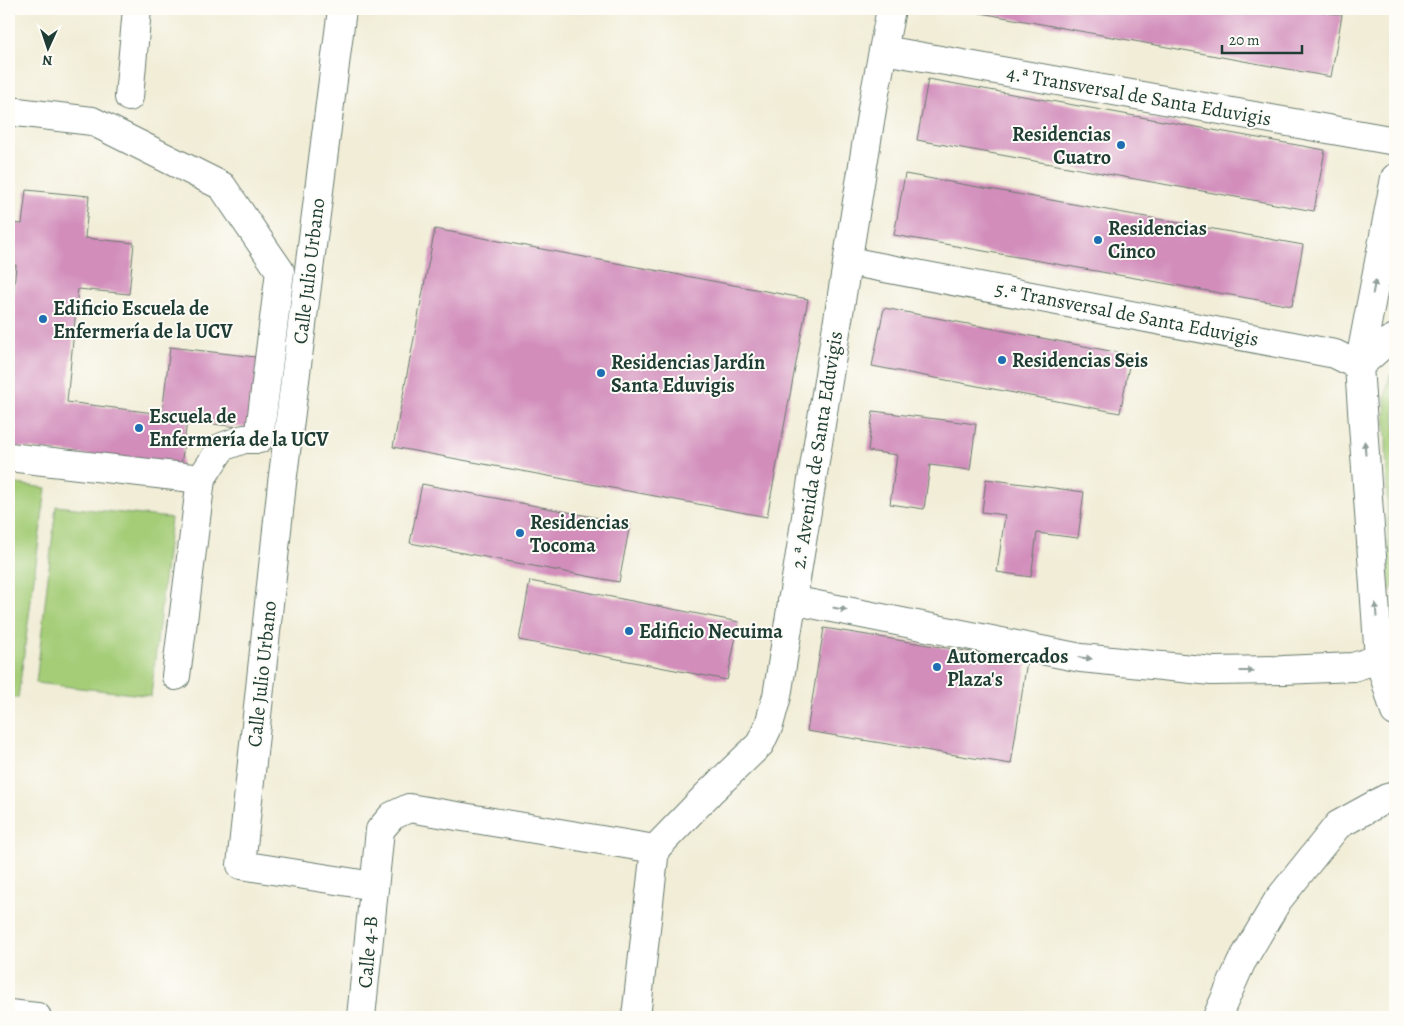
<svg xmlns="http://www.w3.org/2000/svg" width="1404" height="1026" viewBox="0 0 1404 1026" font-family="Alegreya,serif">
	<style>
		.green { fill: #a5cd78; stroke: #628556 }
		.building { fill: #d28dbb }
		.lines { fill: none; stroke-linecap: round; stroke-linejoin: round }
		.minor-casing { stroke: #687b6d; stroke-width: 30 }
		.minor { stroke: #fff; stroke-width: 28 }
		.oneway { fill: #8f9e9a }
		.poi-dot { fill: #1f6fb2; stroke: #fdfcf7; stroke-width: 2 }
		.labels { text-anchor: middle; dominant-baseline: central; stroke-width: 4; stroke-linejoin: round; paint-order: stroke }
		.street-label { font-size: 20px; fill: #1f3d34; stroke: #fdfcf7 }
		.poi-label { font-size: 20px; font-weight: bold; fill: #1f3d34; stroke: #fdfcf7; text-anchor: start }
	</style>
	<rect width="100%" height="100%" fill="#fdfcf7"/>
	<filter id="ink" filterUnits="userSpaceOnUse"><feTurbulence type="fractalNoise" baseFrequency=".02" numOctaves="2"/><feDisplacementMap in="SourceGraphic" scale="10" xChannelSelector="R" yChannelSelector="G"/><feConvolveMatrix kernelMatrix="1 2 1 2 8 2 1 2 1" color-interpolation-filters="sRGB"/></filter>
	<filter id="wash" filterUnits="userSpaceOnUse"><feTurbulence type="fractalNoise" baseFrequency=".0096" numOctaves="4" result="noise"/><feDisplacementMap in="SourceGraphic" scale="20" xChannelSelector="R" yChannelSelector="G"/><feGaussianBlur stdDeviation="1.12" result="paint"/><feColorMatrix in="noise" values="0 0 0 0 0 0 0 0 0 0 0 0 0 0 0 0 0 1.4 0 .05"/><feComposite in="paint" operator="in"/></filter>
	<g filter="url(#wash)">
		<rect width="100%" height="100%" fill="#f1edd7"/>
		<g class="green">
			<path d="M 1395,370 L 1395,583 L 1389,593 L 1385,397 L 1390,375 Z"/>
			<path d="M 9,483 L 46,488 L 18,698 L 9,697 Z"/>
			<path d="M 56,506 L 171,518 L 151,696 L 36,683 Z"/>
		</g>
		<g id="blocks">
			<g class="building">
				<path d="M 959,9 L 1305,9 L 1342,15 L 1331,77 Z"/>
				<path d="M 928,79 L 1325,150 L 1314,211 L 917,140 Z"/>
				<path d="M 905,174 L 1303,245 L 1292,306 L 894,235 Z"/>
				<path d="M 26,190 L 89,196 L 85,238 L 134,243 L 129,294 L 78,289 L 67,402 L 162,414 L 170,347 L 264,358 L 256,429 L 187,421 L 181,466 L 9,446 L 9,344 L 16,265 L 9,264 L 9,223 L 22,224 Z"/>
				<path d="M 435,229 L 808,299 L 767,517 L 393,447 Z"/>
				<path d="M 884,308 L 1131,355 L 1120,413 L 872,366 Z"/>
				<path d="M 873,411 L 976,424 L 970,470 L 930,465 L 924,509 L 890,504 L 897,455 L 868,451 Z"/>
				<path d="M 986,479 L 1084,492 L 1078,538 L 1037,533 L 1031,577 L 997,572 L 1005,515 L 982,512 Z"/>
				<path d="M 422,484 L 630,524 L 619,582 L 410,543 Z"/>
				<path d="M 530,581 L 739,622 L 727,680 L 519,640 Z"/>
				<path d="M 824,628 L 1027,661 L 1011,764 L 807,731 Z"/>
			</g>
		</g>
	</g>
	<g filter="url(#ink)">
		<use href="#blocks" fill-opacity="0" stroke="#687b6d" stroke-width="1"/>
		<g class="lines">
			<defs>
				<g id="minor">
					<path d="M 342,9 L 282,483 L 241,865 L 374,886"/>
					<path d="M 884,50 L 1395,141"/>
					<path d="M 129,97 L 137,9"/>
					<path d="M 9,111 L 92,121 L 222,186 L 280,271 L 259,439 L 244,439 L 222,447 L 201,479 L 176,676"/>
					<path d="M 1395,178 L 1359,366 L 1379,659 L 1395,712"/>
					<path d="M 848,261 L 1335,354 L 1359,366 L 1385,343 L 1395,338"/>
					<path d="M 9,457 L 201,479"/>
					<path d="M 792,600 L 1081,658 L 1212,671 L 1283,670 L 1353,667 L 1379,659 L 1395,635"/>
					<path d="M 655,849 L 710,792 L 760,744 L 769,725 L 777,696 L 873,103 L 891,9"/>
					<path d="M 9,1014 L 37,1017"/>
					<path d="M 361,1017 L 380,830 L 392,816 L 409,808 L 655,849"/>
					<path d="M 636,1017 L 655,849"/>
					<path d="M 1217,1017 L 1241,963 L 1278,900 L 1338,825 L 1387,798 L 1395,796"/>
				</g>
			</defs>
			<use href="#minor" class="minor-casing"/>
			<use href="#minor" class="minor"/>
		</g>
		<defs><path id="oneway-solid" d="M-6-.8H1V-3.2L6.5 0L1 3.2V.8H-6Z" transform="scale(1.25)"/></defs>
		<g class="oneway">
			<use href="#oneway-solid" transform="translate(1374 287) rotate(-79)"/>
			<use href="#oneway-solid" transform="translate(1365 448) rotate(-94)"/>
			<use href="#oneway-solid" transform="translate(840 609) rotate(11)"/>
			<use href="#oneway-solid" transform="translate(1376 610) rotate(-94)"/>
			<use href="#oneway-solid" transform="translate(1085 658) rotate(7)"/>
			<use href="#oneway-solid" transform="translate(1247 671)"/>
		</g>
	</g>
	<g class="poi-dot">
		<circle cx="1121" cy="145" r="5"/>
		<circle cx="1098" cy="240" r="5"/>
		<circle cx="43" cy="319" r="5"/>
		<circle cx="1002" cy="360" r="5"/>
		<circle cx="601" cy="373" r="5"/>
		<circle cx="139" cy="428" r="5"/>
		<circle cx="520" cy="533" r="5"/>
		<circle cx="629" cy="631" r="5"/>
		<circle cx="937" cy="667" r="5"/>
	</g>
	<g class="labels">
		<g class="street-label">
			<text transform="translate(1139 96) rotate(10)">4.ª Transversal de Santa Eduvigis</text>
			<text transform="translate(309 271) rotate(-83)">Calle Julio Urbano</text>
			<text transform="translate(1127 314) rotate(11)">5.ª Transversal de Santa Eduvigis</text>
			<text transform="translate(817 450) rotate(-81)">2.ª Avenida de Santa Eduvigis</text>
			<text transform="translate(262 674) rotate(-84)">Calle Julio Urbano</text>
			<text transform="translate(368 952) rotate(-85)">Calle 4-B</text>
		</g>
		<g class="poi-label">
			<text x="1111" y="134" text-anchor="end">Residencias<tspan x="1111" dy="23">Cuatro</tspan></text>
			<text x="1108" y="228">Residencias<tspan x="1108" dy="23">Cinco</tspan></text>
			<text x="53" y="308">Edificio Escuela de<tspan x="53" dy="23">Enfermería de la UCV</tspan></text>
			<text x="1012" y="360">Residencias Seis</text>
			<text x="611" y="362">Residencias Jardín<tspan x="611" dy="23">Santa Eduvigis</tspan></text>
			<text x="149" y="416">Escuela de<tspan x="149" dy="23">Enfermería de la UCV</tspan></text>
			<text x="530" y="522">Residencias<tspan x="530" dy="23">Tocoma</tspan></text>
			<text x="639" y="631">Edificio Necuima</text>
			<text x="947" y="656">Automercados<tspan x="947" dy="23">Plaza's</tspan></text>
		</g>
	</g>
	<rect width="1404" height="1026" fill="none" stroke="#fdfcf7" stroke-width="30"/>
	<g transform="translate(48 48) rotate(183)" stroke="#fdfcf7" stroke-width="4" paint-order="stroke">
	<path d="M0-4L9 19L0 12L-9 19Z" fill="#1f3d34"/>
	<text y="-8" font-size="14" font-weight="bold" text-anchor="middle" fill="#1f3d34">N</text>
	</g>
	<path d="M1222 45v8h80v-8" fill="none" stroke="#1f3d34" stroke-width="2.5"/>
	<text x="1229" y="45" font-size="15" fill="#1f3d34" stroke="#fdfcf7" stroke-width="4" paint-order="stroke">20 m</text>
</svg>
